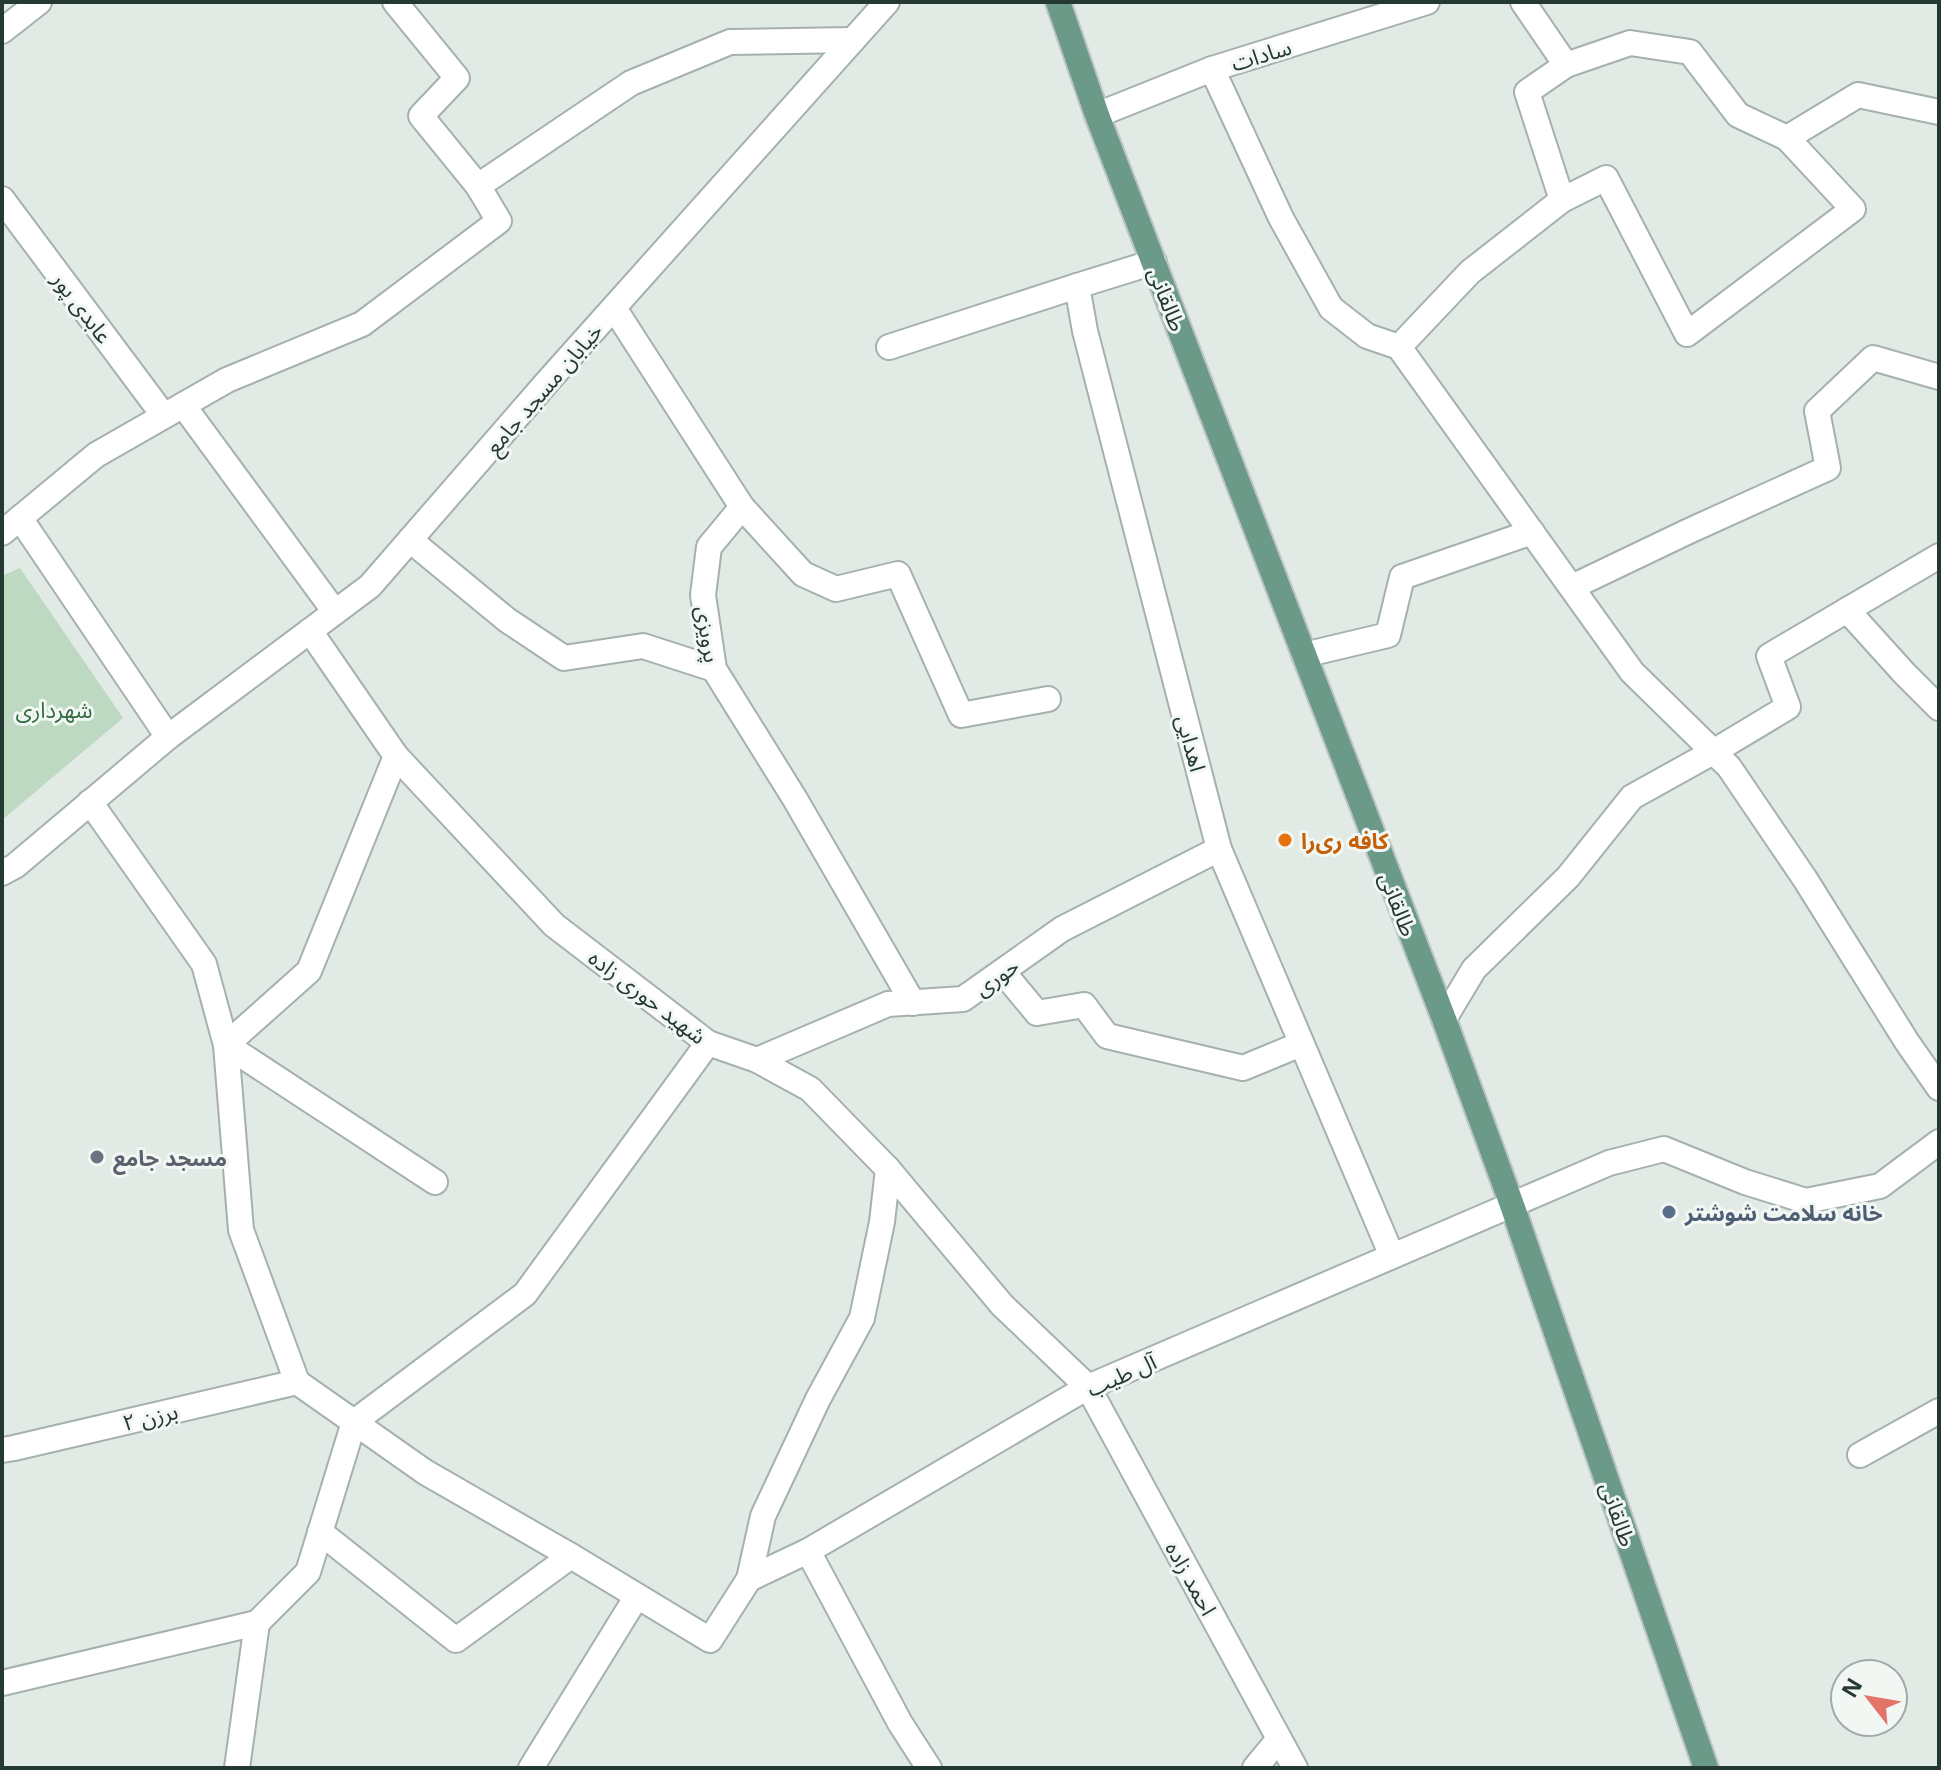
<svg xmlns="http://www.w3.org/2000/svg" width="1941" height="1770" viewBox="0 0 1941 1770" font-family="'Open Sans','Noto Sans Arabic',sans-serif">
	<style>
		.green { fill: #bdd9c1 }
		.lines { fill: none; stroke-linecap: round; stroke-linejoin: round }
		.minor-casing { stroke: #a5b1ab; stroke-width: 28 }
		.major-casing { stroke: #bdc4c1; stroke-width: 28 }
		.minor { stroke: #fff; stroke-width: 24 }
		.major { stroke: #6b9b88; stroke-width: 24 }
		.food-dot { fill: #e8710a; stroke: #f2f7f4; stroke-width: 3 }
		.worship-dot { fill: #6b7280; stroke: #f2f7f4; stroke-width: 3 }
		.service-dot { fill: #5c6f8a; stroke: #f2f7f4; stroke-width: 3 }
		.labels { text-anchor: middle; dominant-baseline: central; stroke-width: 6; stroke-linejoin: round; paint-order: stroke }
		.street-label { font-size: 22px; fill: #243931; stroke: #f2f7f4 }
		.park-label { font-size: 22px; fill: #336c40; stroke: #f2f7f4 }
		.food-label { font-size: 22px; font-weight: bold; fill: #c56008; stroke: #f2f7f4; text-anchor: start }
		.worship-label { font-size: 22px; font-weight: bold; fill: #5b616d; stroke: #f2f7f4; text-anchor: start }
		.service-label { font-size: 22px; font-weight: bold; fill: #4e5e75; stroke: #f2f7f4; text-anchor: start }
	</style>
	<rect width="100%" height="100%" fill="#e2eae5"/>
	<path class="green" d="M 20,568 L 123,718 L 2,820 L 2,576 Z"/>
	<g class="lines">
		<defs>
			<g id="minor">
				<path d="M 395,2 L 457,78 L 421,116 L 478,186"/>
				<path d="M 2,31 L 39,2"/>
				<path d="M 1566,65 L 1630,43 L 1690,52 L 1738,115 L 1787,138 L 1858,95 L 1939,112"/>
				<path d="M 1212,69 L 1281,218 L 1331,308 L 1367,336 L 1399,347 L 1632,672 L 1729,767 L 1805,879 L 1907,1042 L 1939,1088"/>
				<path d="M 1097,115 L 1212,69 L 1427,2"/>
				<path d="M 2,199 L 164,416"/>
				<path d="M 1562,200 L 1606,178 L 1687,334 L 1853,209 L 1787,138"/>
				<path d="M 1154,262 L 1077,286 L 1085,331 L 1219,849 L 1392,1256"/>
				<path d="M 614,308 L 742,507 L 709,547 L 703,595 L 714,669 L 795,799 L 913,1003"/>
				<path d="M 889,347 L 1077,286"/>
				<path d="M 1399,347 L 1470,272 L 1562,200 L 1527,92 L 1566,65 L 1523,2"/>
				<path d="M 183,405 L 335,612"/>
				<path d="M 742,507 L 803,574 L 836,589 L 898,574 L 961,715 L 1048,699"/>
				<path d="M 20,518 L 168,737"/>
				<path d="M 2,533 L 96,455 L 227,380 L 362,324 L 499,221 L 478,186 L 631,83 L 730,42 L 853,40"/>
				<path d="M 410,540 L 507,620 L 564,658 L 643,646 L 714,669"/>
				<path d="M 1572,587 L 1689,531 L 1828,468 L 1817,411 L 1873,358 L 1939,377"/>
				<path d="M 1847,610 L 1904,673 L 1939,708"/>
				<path d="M 310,631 L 396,756 L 554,925 L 708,1043 L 757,1060 L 810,1089 L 888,1169 L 1002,1305 L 1088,1387 L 1295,1768"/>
				<path d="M 1304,655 L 1388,635 L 1402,577 L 1532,532"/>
				<path d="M 396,756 L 309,971 L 226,1045 L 435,1182"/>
				<path d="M 90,802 L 204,964 L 226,1045 L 241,1230 L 297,1382"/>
				<path d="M 2,873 L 15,866 L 168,737 L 370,586 L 548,381 L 887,2"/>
				<path d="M 1003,972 L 1037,1013 L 1084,1005 L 1107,1036 L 1243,1068 L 1301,1044"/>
				<path d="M 1444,1019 L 1474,969 L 1568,877 L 1632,797 L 1713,752 L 1788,707 L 1769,656 L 1939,556"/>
				<path d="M 757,1060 L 888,1004 L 963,999 L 1062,929 L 1219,849"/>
				<path d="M 297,1382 L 425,1472 L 571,1556 L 710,1640 L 749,1579 L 763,1516 L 818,1399 L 862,1318 L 882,1222 L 888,1169"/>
				<path d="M 2,1450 L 14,1448 L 297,1382"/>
				<path d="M 1860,1455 L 1939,1411"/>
				<path d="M 320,1532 L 456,1640 L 571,1556"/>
				<path d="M 808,1551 L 900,1723 L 929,1768"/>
				<path d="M 749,1579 L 808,1551 L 1088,1387 L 1609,1163 L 1664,1149 L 1745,1182 L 1806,1201 L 1880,1186 L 1939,1142"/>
				<path d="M 257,1623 L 308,1572 L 354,1422 L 525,1294 L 708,1043"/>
				<path d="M 2,1683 L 257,1623 L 237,1768"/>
				<path d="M 531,1768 L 637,1596"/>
				<path d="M 1255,1768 L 1279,1739"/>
			</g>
			<path id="major" d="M 1058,2 L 1097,115 L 1444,1019 L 1512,1205 L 1706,1768"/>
		</defs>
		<use href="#minor" class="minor-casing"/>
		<use href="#major" class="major-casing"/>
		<use href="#minor" class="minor"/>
		<use href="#major" class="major"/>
	</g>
	<circle class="food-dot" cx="1285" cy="840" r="8"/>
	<circle class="worship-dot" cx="97" cy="1157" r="8"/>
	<circle class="service-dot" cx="1669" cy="1212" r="8"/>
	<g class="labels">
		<g class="street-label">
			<text transform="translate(1261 54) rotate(-17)">سادات</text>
			<text transform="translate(1168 299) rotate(69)">طالقانی</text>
			<text transform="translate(83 307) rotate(53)">عابدی پور</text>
			<text transform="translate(543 388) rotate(-49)">خیابان مسجد جامع</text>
			<text transform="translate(709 634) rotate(81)">پرویزی</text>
			<text transform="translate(1192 743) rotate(75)">اهدایی</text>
			<text transform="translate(1399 904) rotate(69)">طالقانی</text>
			<text transform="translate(996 976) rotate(-35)">حوری</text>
			<text transform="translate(648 996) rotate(37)">شهید حوری زاده</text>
			<text transform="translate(1121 1374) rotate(-24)">آل طیب</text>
			<text transform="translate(150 1416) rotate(-13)">برزن ۲</text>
			<text transform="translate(1619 1514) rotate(71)">طالقانی</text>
			<text transform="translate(1192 1578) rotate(61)">احمد زاده</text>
		</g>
		<g class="park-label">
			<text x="54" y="709">شهرداری</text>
		</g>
		<g class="food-label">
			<text x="1301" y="840">کافه‌ ری‌را</text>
		</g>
		<g class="worship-label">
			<text x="113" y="1157">مسجد جامع</text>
		</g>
		<g class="service-label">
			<text x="1685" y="1212">خانه سلامت شوشتر</text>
		</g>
	</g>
	<rect width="1941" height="1770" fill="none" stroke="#243931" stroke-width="8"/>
	<g transform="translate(1869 1698) rotate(301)"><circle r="38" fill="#f2f7f4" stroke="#a0aba6" stroke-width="2"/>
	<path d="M0-6L14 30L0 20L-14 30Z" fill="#e27468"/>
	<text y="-12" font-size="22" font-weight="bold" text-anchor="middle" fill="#243931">N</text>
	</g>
</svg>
